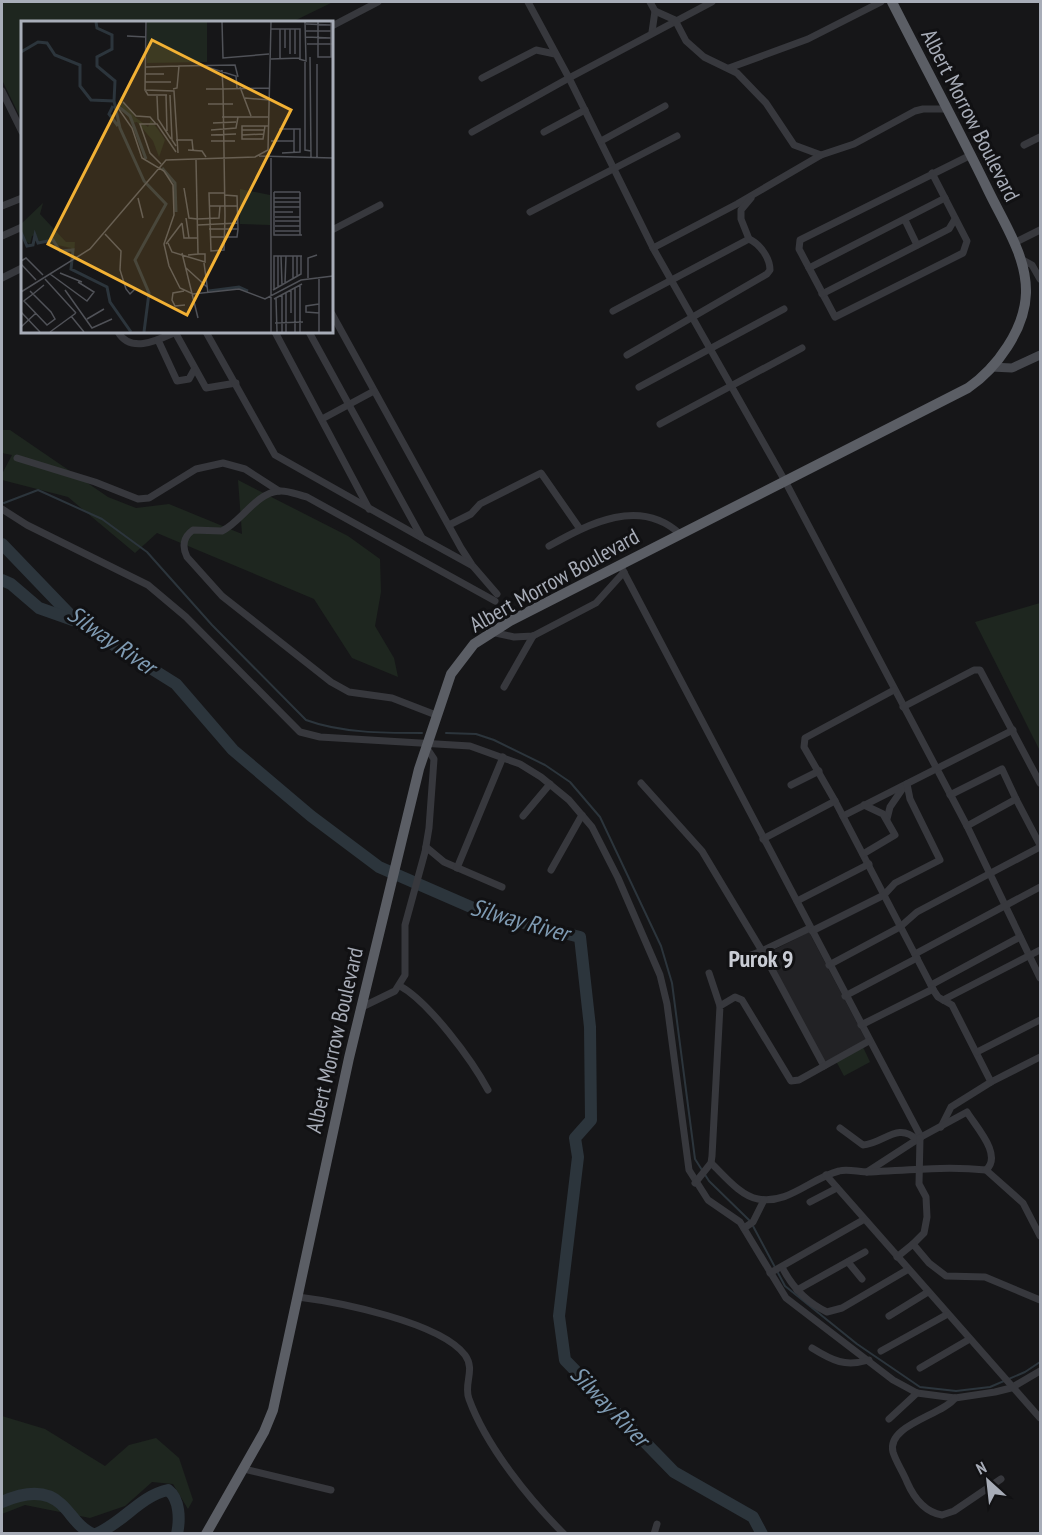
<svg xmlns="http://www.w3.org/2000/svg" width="1042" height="1535" viewBox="0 0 1042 1535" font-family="'PT Sans Narrow',sans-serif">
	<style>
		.built { fill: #222225 }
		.green { fill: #1e261f }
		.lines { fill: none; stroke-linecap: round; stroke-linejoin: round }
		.stream { stroke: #2c353c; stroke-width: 2 }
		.river { stroke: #2c353c; stroke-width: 12 }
		.minor { stroke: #37383d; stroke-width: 7 }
		.secondary { stroke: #45474d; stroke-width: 9 }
		.trunk { stroke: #5b5e65; stroke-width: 10 }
		.labels { text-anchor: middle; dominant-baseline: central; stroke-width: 6; stroke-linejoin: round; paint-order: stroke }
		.street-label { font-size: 22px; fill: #a8adb8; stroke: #111113 }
		.water-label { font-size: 24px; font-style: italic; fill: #7f9bb3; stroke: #111113 }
		.neighbourhood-label { font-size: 24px; font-weight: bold; fill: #c9ccd4; stroke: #111113 }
		.inset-river { fill: none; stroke: #2c353c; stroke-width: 3 }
		.inset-road { fill: none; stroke: #505258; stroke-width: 1.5 }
		.view { fill: #f2b134; fill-opacity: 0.15; stroke: #f2b134; stroke-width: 3 }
		.inset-edge { fill: none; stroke: #a8adb8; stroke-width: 3 }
	</style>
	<rect width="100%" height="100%" fill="#161618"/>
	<path class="built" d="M 809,932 L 866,1040 L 825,1062 L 766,954 Z"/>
	<g class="green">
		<path d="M 2,2 L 333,2 L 292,22 L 22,22 L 22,121 L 2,80 Z"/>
		<path d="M 2,430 L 10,430 L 108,497 L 136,508 L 169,504 L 242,534 L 238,480 L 348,536 L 380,559 L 381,592 L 375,626 L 394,658 L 398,677 L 352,658 L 314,599 L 157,533 L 135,553 L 68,497 L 2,480 L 2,474 L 12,455 L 2,453 Z"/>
		<path d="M 1040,603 L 1040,751 L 975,622 Z"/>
		<path d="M 863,1047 L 870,1062 L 844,1076 L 836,1061 Z"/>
		<path d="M 2,1416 L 45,1429 L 105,1466 L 129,1445 L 156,1438 L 179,1458 L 193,1500 L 188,1509 L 173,1484 L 152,1482 L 125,1506 L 90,1518 L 25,1505 L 2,1514 Z"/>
	</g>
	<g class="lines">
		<g class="stream">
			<path d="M 4,503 L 38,490 L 102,519 L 147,552 L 212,625 L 306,720 C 341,733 384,733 422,733"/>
			<path d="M 446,733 L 476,734 L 494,740 L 545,765 L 570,782 L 600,817 L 661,946 L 672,983 L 695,1159 L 709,1181 L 750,1221"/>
			<path d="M 753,1226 L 785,1286 L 857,1344 L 920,1387 L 956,1391 L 990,1387 L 1025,1372 L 1040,1362"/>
		</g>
		<g class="river">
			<path d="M 2,544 L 77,622 L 176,684 L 233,750 L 311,816 L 379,867 L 487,914 L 580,937 L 590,1027 L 591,1120 L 575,1138 L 578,1157 L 559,1316 L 565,1360 L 674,1472 L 753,1517 L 762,1534"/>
			<path d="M 2,580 L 11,584 L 39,608 L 73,620"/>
			<path d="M 2,1502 C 20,1494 44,1488 61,1504 C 72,1514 78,1528 93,1534"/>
			<path d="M 96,1534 C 123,1523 140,1496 168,1490 C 180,1499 180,1520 177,1534"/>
		</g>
		<g class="minor">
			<path d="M 650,2 L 655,11 L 652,32"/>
			<path d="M 712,2 L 569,78 L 653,248 L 785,481 L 967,826 L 1040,978"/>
			<path d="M 655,11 L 675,20 L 686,41 L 704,57 L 737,73 L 766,103 L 794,145 L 821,155"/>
			<path d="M 332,26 L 378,2"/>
			<path d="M 729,68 L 808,39 L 881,2"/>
			<path d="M 482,78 L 536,50 L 555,54"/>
			<path d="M 2,91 L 22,132"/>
			<path d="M 472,132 L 569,78 L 528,2"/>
			<path d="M 544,132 L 585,110"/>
			<path d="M 601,141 L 665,106"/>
			<path d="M 1024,145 L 1040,137"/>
			<path d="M 932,173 L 967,241 L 963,253 L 835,317 L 799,249 L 800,240 L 971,155"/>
			<path d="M 2,206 L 22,198"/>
			<path d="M 530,212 L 677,136"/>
			<path d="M 905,220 L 917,245"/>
			<path d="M 332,230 L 380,205"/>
			<path d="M 2,236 L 22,227"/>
			<path d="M 1014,243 L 1040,230"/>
			<path d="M 653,248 L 737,204 L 821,155 L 854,144 L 915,111 L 923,109 L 947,109"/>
			<path d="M 1021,259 L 1032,265 L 1040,279"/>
			<path d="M 809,268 L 945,198"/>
			<path d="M 2,278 L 22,268"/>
			<path d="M 822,294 L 949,229 L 955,219"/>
			<path d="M 613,311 L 749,239"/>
			<path d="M 332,314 L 461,548 L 472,565 L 497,594"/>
			<path d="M 118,332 C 131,354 158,340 176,332"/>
			<path d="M 175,332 L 206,388 L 236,383"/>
			<path d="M 206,332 L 275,455 L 422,538"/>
			<path d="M 275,332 L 369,509"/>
			<path d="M 309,332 L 422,538 L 471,565"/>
			<path d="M 158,340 L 177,381 L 189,379 L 194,370"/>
			<path d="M 627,355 L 767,274 L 770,270 C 770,258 760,244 749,239 L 741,219 L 741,210 L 751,198"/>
			<path d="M 639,387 L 784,309"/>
			<path d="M 322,419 L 374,391"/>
			<path d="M 660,424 L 802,348"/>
			<path d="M 17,458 L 95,482 L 138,499 L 149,498 L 196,469 L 223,463 L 245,469 L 279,491"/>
			<path d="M 2,509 L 27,525 L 148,585 L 186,617 L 300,732 L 320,737 L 470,746 L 520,764 L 541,777 L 569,800 L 592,827 L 618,878 L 660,975 L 667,1004 L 689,1170 L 708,1200 L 740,1222 L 786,1298 L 893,1380 L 917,1393 L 955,1398 L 995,1392 L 1011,1388 L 1040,1371"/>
			<path d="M 449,525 L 471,514 L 480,504 L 541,473 L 580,529"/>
			<path d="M 549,546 C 590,523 640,497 680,534"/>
			<path d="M 620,565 L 921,1137 L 867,1172"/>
			<path d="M 491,632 L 514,637 L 533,636 L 596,603 L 624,572"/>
			<path d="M 504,687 L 533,636"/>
			<path d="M 894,690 L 805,738 L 804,747 L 835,801 L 934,991 L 938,997 L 952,1005 L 991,1082 L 1040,1057"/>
			<path d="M 903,707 L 974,670 L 980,670 L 1040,783"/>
			<path d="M 436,715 L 392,698 L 349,692 L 331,682 L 222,596 L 187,557 C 182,547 183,537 193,530 L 222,531 C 241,522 256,493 279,491 C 288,490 298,495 307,497 L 495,601"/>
			<path d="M 641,783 L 702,851 L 762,951 L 810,928"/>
			<path d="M 791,785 L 819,771"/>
			<path d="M 950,795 L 1002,769 L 1016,799"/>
			<path d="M 523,816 L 550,784"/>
			<path d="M 843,816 L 1013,730"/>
			<path d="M 887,819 L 890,807 L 903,788"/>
			<path d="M 967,826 L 1016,799 L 1040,845"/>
			<path d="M 763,839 L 835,801"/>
			<path d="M 426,847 L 444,862 L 502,887"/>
			<path d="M 863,854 L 895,835 L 883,814 L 864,805"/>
			<path d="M 457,868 L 503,757"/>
			<path d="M 551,870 L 582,815"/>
			<path d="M 797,901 L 869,864"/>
			<path d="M 812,931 L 884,895 L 895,883 L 940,860 L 910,799 L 907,784"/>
			<path d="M 915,954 L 1040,887"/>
			<path d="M 743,958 L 762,951 L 824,1066"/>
			<path d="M 829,965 L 900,927 L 917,912 L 1040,847"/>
			<path d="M 709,973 L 720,1006"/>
			<path d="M 931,985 L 1020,937"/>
			<path d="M 400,986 C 429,1002 472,1060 488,1090"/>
			<path d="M 845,996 L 917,958"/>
			<path d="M 943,1000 L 1040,950"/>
			<path d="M 360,1008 L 395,991 L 405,975 L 405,925 L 425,852 L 429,828 L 434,759 L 426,747"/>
			<path d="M 861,1025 L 933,989"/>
			<path d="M 977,1052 L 1040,1020"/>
			<path d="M 941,1127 L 951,1107 L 991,1082"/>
			<path d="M 840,1128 L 863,1145 C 883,1144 898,1121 917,1140"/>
			<path d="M 711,1163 C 723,1174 740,1196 758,1199 C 788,1205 811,1178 839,1171 C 849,1168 860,1173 871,1172 C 910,1170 947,1166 986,1170 C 1003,1155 976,1127 967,1112 L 921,1137"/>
			<path d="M 986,1170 L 1023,1203 L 1040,1236"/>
			<path d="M 826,1175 L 1040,1418"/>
			<path d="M 695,1183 L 711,1163 L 712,1156 L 720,1006 L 735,997 L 742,1000 L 791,1081 L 799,1080 L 869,1041"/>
			<path d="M 810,1202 L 837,1188"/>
			<path d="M 744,1228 L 753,1222 L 764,1200"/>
			<path d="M 913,1244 L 924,1233 L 927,1217 L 926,1197 L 919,1184 L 920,1138"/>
			<path d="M 897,1257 L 913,1244 L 929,1263 L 946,1276 L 985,1277 L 1040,1300"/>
			<path d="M 848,1262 L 862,1279"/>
			<path d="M 782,1267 C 792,1287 806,1302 827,1312 L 842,1308 L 907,1270"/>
			<path d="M 770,1273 L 863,1220"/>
			<path d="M 797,1290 L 865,1252"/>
			<path d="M 298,1297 C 338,1302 440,1322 465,1355 C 476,1370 463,1384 469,1399 C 486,1446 529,1499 564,1534"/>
			<path d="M 889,1316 L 928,1292"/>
			<path d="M 812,1348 C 833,1361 845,1367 869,1360"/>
			<path d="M 881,1351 L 946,1315"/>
			<path d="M 920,1368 L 968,1340"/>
			<path d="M 955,1398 C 943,1415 886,1425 893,1452 C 896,1462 903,1472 907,1482 C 914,1498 924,1512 942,1515 L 954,1511 L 1001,1479"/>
			<path d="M 889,1419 L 917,1393"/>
			<path d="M 244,1469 L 331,1490"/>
			<path d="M 654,1534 L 657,1524"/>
		</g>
		<path class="secondary" d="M 991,367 L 1012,368 L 1040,355"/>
		<path class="trunk" d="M 206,1534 L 264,1432 L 273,1410 L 349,1058 L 419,769 L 451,674 L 474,644 L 510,621 L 968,388 C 997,368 1025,329 1026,293 C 1027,257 1004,223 989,192 C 958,128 924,65 892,2"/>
	</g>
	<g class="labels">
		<g class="street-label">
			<text transform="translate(971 115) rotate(63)">Albert Morrow Boulevard</text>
			<text transform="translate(554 580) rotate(-29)">Albert Morrow Boulevard</text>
			<text transform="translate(334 1040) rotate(-77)">Albert Morrow Boulevard</text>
		</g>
		<g class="water-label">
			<text transform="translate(112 640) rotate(35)">Silway River</text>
			<text transform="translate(520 920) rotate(16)">Silway River</text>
			<text transform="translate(610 1406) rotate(46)">Silway River</text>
		</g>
		<g class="neighbourhood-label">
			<text x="761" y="958">Purok 9</text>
		</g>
	</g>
	<g transform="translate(21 21)">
		<rect width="312" height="312" fill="#161618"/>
		<path d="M 126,1 L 186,1 L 186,41 L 126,42 ZM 98,74 L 114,96 L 127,106 L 130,99 L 141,114 L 144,119 L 138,136 L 132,120 L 116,101 L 111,102 L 98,82 L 101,80 ZM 219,168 L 249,174 L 249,204 L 219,203 ZM 22,182 L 19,193 L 45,221 L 54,221 L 53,233 L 50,227 L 18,220 L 15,214 L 11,215 L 9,223 L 0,217 L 0,203 Z" fill="#1e261f"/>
		<path class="inset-river" d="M 75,1 L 76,7 L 91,14 L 91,28 L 76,36 L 76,45 L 94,60 L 93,80M 0,31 L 17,21 L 26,22 L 34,34 L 59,44 L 59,65 L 70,79 L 93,80 L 99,107 L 123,160 L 145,183 L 114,239 L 128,272 L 123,311M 92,85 L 88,93 L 97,105M 98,86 L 109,95 L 125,138M 141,147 L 154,162 L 155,191M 0,211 L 6,225 L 12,224 L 14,214 L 17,222 L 32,219 L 39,230 L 52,229 L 50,248 L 86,266 L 89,281 L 110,311M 188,270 L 218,266 L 227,270"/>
		<path class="inset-road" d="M 125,1 L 124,69 L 153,70 L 157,132M 201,1 L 202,37 L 248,33M 297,1 L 297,36 L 310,36 L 310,1M 285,3 L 310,4M 250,8 L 279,8 L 279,37 L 250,38M 264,8 L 264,27M 269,8 L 269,33M 274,8 L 274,33M 285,10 L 310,10M 106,15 L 125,16M 285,16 L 310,17M 286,23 L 311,23M 289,36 L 290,137M 259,38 L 259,8M 278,38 L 285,40 L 284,1M 284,41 L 284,129 L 290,130M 296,43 L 296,137M 125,46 L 158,45M 186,46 L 215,55 L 216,67M 124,53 L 143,53M 124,61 L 150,61M 219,66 L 230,95M 152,68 L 156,67 L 158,45 L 214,44 L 217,56M 185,68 L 202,68 L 201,49M 124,69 L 127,74 L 146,74M 145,74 L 146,110M 149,74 L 151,119 L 155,125M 136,75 L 137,98 L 150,118M 224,77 L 249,79M 100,80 L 97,87 L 111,107 L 121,137 L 143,150 L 152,164 L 153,194 L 143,223 L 148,245 L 159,267 L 172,273 L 218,268 L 244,278 L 280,259 L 312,255M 102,81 L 115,95 L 129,96 L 135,103M 187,83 L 212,83M 201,96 L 247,96M 192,102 L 215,101M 244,105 L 242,118 L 221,118 L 221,105 L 247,105M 258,108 L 279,108 L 279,131 L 261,132M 273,108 L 273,132M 190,109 L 215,107 L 217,96M 221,109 L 244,109M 190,114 L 215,113M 221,114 L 243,113M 155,119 L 171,119 L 172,129M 190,120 L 214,120M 250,120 L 273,120M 167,129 L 181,130 L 185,136M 238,135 L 312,137M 250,137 L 250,311M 140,143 L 129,132 L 119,103 L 136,103 L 155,131M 163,167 L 168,197 L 176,198M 253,171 L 253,214 L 281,214M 253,171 L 279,171M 279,171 L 279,214M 203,172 L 188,172 L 190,230 L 203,229 L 204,195 L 202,68 L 248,67M 117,177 L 122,197M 253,177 L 279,177M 253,181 L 279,181M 188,185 L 216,185M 253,186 L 279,186M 253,191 L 272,191M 254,196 L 279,196M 165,197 L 168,217M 176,198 L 198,197 L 199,185M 254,200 L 279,200M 161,202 L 163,217 L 176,217M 177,204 L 217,202M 254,205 L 279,205M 188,208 L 217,208 L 216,175 L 203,174M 254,210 L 279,210M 84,213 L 100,230 L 99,249 L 105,268 L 109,273 L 115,267M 189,216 L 216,216 L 217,208M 147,222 L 151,231 L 184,241 L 184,233 L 177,233M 145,223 L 161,202M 161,232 L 177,297M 167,234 L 177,233 L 175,139M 260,235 L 261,264M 272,235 L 272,257M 276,235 L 276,256M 0,240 L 5,237 L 22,254M 183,242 L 187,272M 0,243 L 15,259M 165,247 L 186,266M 39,252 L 61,261M 29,253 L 66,280 L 73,271 L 57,261M 298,256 L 298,311M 287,257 L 287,237 L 296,234M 24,258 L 55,292M 264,262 L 265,235M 279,264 L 279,311M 257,266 L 257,235M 44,269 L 71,307 L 91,298M 252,269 L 280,253 L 280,235M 253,269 L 253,235 L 281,235M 270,269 L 270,292M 9,270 L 30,291 L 34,298 L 26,304 L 3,280 L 4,279 L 12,273 L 23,264M 163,270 L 152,272 L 151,279 L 154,285 L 164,284M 0,271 L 69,228 L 145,139 L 234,136 L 247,129 L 250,1M 265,272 L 265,311M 261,274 L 261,311M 255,277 L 256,311M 253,278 L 281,263M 298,283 L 285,285 L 285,291 L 298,292M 0,291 L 19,311M 50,295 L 63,311M 66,298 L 83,288M 254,302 L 282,301M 0,306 L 15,292M 29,311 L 55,292M 274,311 L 274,267"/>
		<path class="view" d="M 131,19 L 270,89 L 166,294 L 27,223 Z"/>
		<rect width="312" height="312" class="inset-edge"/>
	</g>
	<rect width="1042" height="1535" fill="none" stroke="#a8adb8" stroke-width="6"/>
	<g transform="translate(988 1481) rotate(333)" stroke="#111113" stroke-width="4.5" paint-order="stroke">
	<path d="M0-4.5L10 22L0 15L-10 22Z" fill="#a8adb8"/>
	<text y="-9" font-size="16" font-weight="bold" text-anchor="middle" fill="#a8adb8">N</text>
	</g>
</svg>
